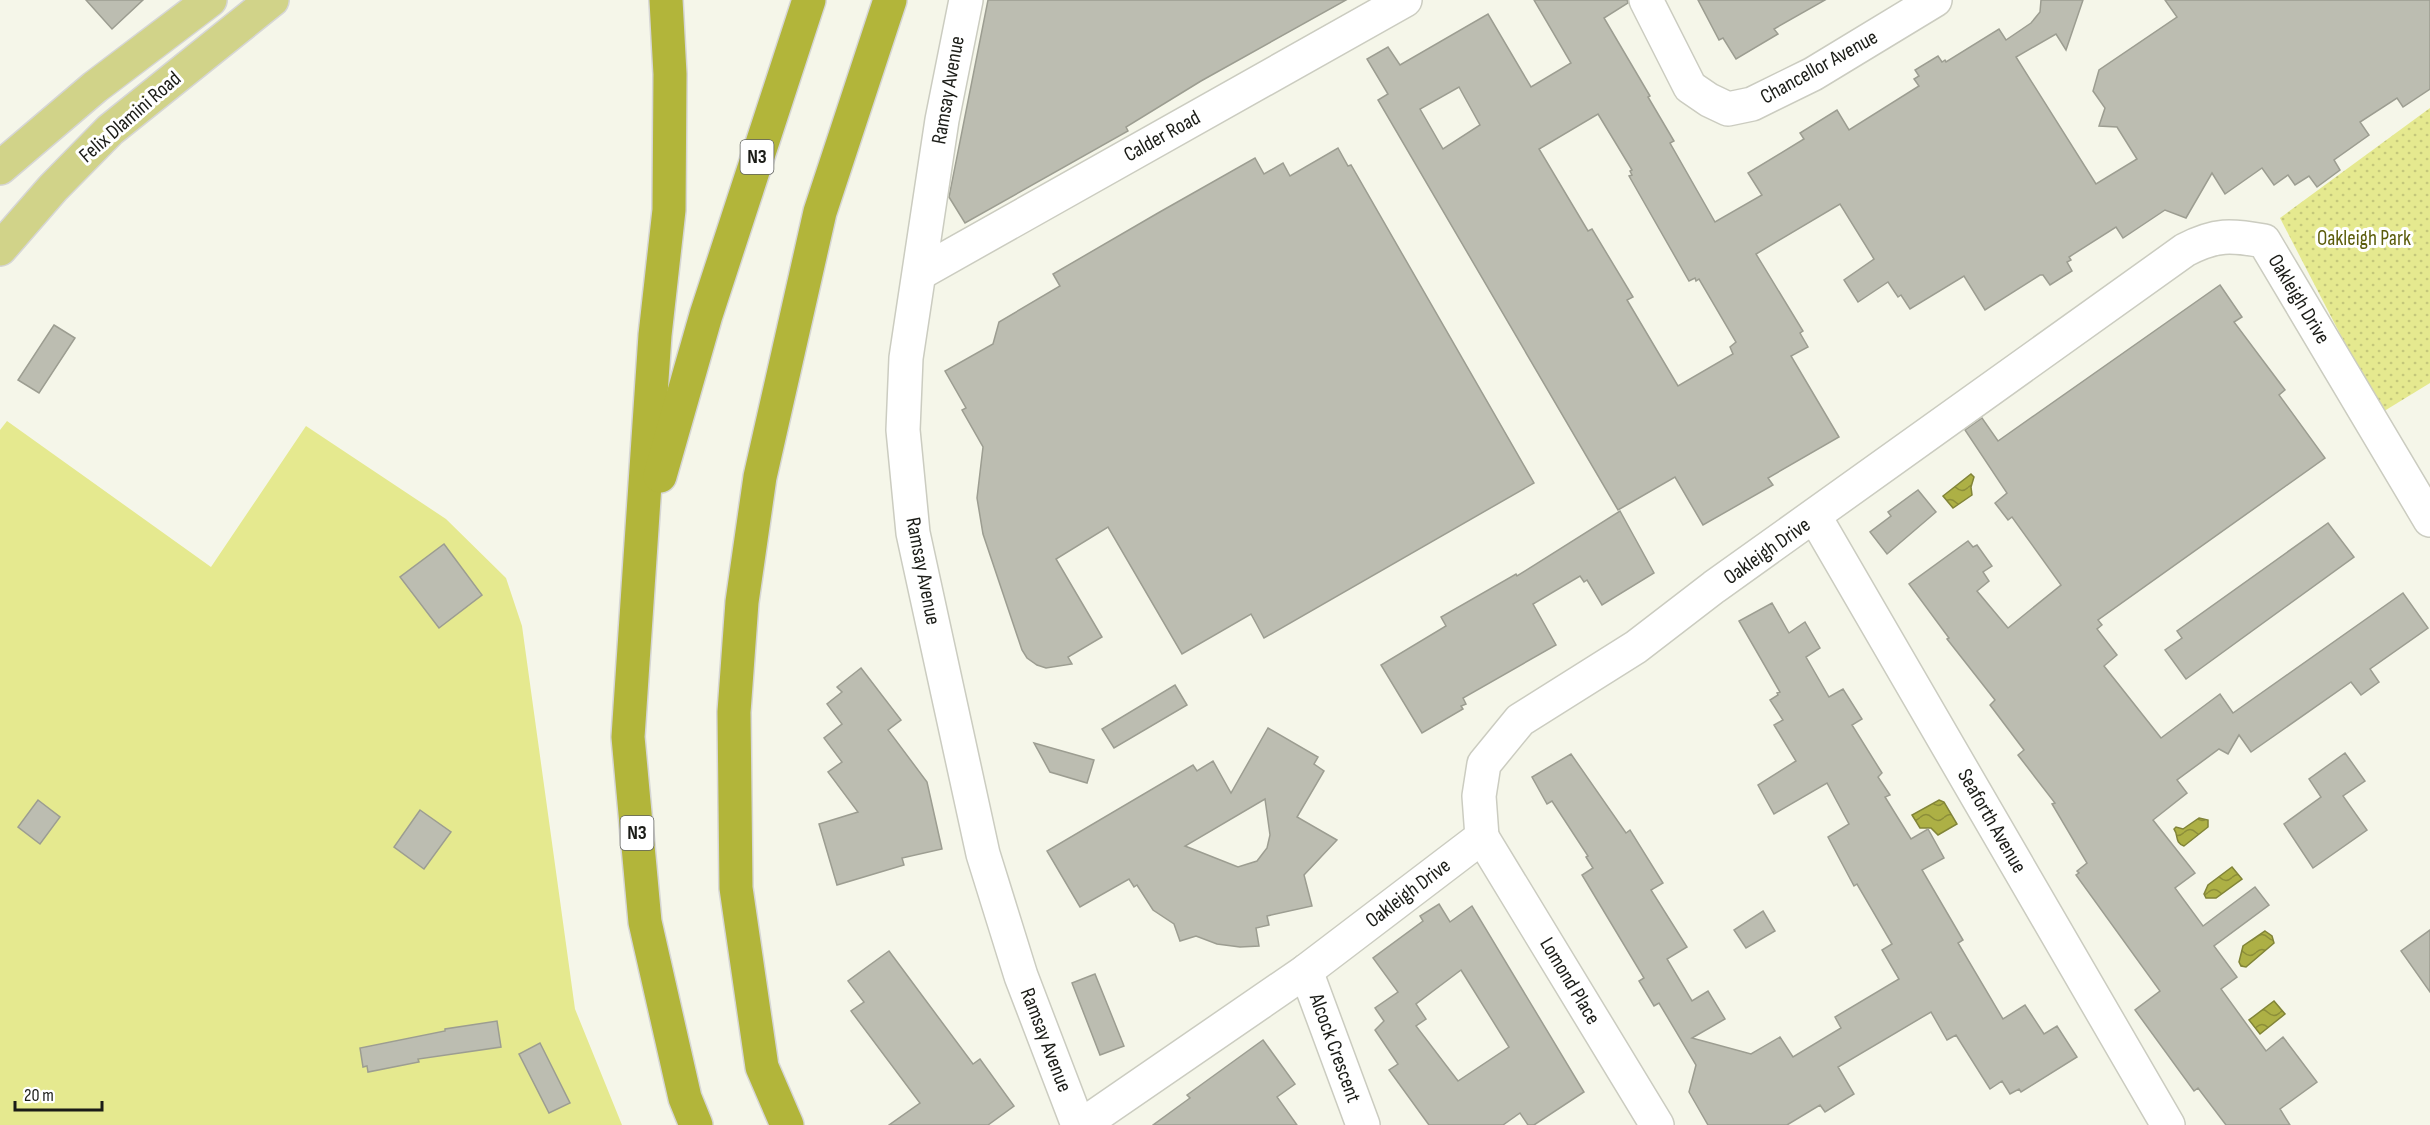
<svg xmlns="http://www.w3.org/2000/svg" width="2430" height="1125" viewBox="0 0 2430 1125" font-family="'Sofia Sans Condensed',sans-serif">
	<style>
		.grass { fill: url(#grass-dots) }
		.pitch { fill: #e5e98f }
		.water { fill: url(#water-waves); stroke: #818437; stroke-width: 1.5 }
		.building { fill: #bcbdb1; stroke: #9c9d91; stroke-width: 1.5; fill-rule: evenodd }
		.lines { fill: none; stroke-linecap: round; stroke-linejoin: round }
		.minor-casing { stroke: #cbccc0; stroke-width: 36 }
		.major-casing { stroke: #d6d6d5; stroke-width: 36 }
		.highway-casing { stroke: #d6d6d5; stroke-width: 36 }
		.minor { stroke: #fff; stroke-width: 33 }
		.major { stroke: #d1d389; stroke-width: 33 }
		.highway { stroke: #b2b53a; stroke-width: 33 }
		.labels { text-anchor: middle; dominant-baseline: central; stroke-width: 6; stroke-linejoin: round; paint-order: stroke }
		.shield { fill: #fff; stroke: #5f605d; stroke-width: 1.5 }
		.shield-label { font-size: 20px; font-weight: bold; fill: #1b1c17 }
		.street-label { font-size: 21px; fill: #1b1c17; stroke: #fff }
		.park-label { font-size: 21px; fill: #5b5c0b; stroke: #fff }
	</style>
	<defs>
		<pattern id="grass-dots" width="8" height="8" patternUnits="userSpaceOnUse" patternTransform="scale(1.5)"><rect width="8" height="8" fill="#e5e98f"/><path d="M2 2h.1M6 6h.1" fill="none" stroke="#c4c77b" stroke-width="1.8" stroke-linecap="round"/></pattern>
		<pattern id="water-waves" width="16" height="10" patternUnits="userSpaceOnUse" patternTransform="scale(1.5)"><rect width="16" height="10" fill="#adb045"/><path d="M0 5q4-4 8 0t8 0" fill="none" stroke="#8c8e39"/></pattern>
	</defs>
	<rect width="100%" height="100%" fill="#f5f6e9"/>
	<path class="grass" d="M 2430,108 L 2430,383 L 2381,413 L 2280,218 Z"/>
	<path class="pitch" d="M 7,421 L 211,567 L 306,426 L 446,519 L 506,578 L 522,626 L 575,1009 L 622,1125 L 0,1125 L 0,430 Z"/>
	<g class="water">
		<path d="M 1971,474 L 1974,477 L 1971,487 L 1972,495 L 1953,508 L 1943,496 Z"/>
		<path d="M 1939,800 L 1944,802 L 1957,824 L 1938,835 L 1931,828 L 1920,828 L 1912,815 Z"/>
		<path d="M 2199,818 L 2208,820 L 2208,827 L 2184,846 C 2174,842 2179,836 2174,829 L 2176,827 L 2183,829 Z"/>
		<path d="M 2232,867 L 2242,879 L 2216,898 L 2206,898 L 2204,894 L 2208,885 Z"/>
		<path d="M 2265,931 L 2272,936 L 2274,943 L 2246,967 L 2241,966 L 2239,962 L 2243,946 Z"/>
		<path d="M 2274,1001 L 2285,1014 L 2260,1034 L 2249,1020 Z"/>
	</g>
	<g class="building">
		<path d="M 86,0 L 143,0 L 112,29 Z"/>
		<path d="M 988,0 L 1346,0 L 1201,81 L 1126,127 L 1128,131 L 965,223 L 949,197 Z"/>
		<path d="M 1534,0 L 1627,0 L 1628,3 L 1604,18 L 1650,96 L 1648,97 L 1674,141 L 1670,143 L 1715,222 L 1762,195 L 1748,173 L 1804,139 L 1800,133 L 1837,110 L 1849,130 L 1919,86 L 1914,79 L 1919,76 L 1915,70 L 1938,56 L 1942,62 L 1945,60 L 1946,62 L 1999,29 L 2006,40 L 2031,23 L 2040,12 L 2041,0 L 2083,0 L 2066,50 L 2056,34 L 2016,57 L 2096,184 L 2137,159 L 2117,127 L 2099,126 L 2105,108 L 2093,91 L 2099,70 L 2177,17 L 2165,0 L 2430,0 L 2430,89 L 2403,107 L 2397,98 L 2360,122 L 2369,135 L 2334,160 L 2340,170 L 2317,187 L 2309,176 L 2295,185 L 2288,175 L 2274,185 L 2262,168 L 2225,194 L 2212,173 L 2186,218 L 2165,210 L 2123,238 L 2116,227 L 2069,257 L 2071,260 L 2067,262 L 2072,271 L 2050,285 L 2043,275 L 2040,275 L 1985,310 L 1964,276 L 1910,309 L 1901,295 L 1898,297 L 1888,282 L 1858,302 L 1844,280 L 1874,259 L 1840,204 L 1756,254 L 1803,331 L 1800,333 L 1808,347 L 1791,356 L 1839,437 L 1768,478 L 1773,485 L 1703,525 L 1675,477 L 1618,510 L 1378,100 L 1388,94 L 1367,59 L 1388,47 L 1400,65 L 1488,14 L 1531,87 L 1571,63 ZM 1459,87 L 1480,125 L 1443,149 L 1420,109 ZM 1598,114 L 1632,170 L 1630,171 L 1632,175 L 1629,176 L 1689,281 L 1695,278 L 1696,281 L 1699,279 L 1736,342 L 1730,347 L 1733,354 L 1678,386 L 1627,300 L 1633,297 L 1592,229 L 1588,231 L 1539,149 Z"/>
		<path d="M 1698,0 L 1825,0 L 1774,29 L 1778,34 L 1736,59 L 1723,38 L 1719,40 Z"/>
		<path d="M 1338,148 L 1348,166 L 1351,165 L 1534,483 L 1264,638 L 1251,614 L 1182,654 L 1108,527 L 1056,559 L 1102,637 L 1068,657 L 1072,664 L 1046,668 L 1037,665 L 1027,658 L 1022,650 L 983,534 L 977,498 L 983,447 L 962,410 L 966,408 L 945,371 L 993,344 L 999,322 L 1060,286 L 1053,274 L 1158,213 L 1255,158 L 1264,174 L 1283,163 L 1290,176 Z"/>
		<path d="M 2220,285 L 2242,317 L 2234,322 L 2285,390 L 2279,395 L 2325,458 L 2098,620 L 2102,625 L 2097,629 L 2117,655 L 2104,666 L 2161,738 L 2220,694 L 2233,713 L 2403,593 L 2428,628 L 2370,669 L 2379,682 L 2361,695 L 2351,682 L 2251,752 L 2239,735 L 2228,754 L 2219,749 L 2177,780 L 2187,793 L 2153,820 L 2195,873 L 2175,888 L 2203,926 L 2255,887 L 2269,905 L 2214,946 L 2237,977 L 2221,989 L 2266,1051 L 2283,1037 L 2317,1082 L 2280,1109 L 2290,1125 L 2226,1125 L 2198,1088 L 2194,1091 L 2135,1010 L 2160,991 L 2076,875 L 2079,873 L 2077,871 L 2087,863 L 2052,804 L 2055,803 L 2018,755 L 2024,750 L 1990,705 L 1995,700 L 1947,639 L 1949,638 L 1909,584 L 1968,541 L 1973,547 L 1977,545 L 1992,566 L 1983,572 L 1989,581 L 1977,591 L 2008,628 L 2061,585 L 2012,517 L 2008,520 L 1995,503 L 2007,493 L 1965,430 L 1982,418 L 1998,441 Z"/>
		<path d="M 54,325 L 75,338 L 39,393 L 18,380 Z"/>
		<path d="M 1918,490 L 1936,512 L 1887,554 L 1870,532 L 1891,516 L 1888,512 Z"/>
		<path d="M 1620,511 L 1654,573 L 1602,605 L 1587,580 L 1584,582 L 1580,576 L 1533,604 L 1556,645 L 1463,698 L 1466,704 L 1461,706 L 1463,709 L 1422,733 L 1381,665 L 1446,626 L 1441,617 L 1516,574 L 1517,576 Z"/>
		<path d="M 2328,523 L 2354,557 L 2186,679 L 2165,650 L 2182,638 L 2177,631 Z"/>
		<path d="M 444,544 L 482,595 L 439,628 L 400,577 Z"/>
		<path d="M 1772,603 L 1789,633 L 1805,622 L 1820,648 L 1806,657 L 1829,697 L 1843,689 L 1862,719 L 1852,725 L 1882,773 L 1878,777 L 1890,795 L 1885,797 L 1911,839 L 1928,829 L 1944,858 L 1922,870 L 1963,940 L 1958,943 L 2003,1019 L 2025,1005 L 2044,1034 L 2057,1026 L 2077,1057 L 2021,1092 L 2019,1089 L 2010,1094 L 2002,1081 L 1990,1089 L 1956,1035 L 1947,1040 L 1931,1012 L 1838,1067 L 1854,1094 L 1825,1112 L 1820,1105 L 1787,1125 L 1708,1125 L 1689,1092 L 1696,1065 L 1659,1003 L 1654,1006 L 1639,981 L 1644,978 L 1582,875 L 1593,868 L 1586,857 L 1588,856 L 1552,801 L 1547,804 L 1532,777 L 1571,754 L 1626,833 L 1630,830 L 1663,883 L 1651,890 L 1687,947 L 1667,959 L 1692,1001 L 1708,991 L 1725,1019 L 1692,1038 L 1751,1054 L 1780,1037 L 1793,1057 L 1841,1028 L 1835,1017 L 1899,979 L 1882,950 L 1892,944 L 1857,884 L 1854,886 L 1828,837 L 1849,824 L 1827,783 L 1774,814 L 1758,785 L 1796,761 L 1774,725 L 1783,720 L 1770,700 L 1778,695 L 1777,693 L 1780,692 L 1739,621 Z"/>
		<path d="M 861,668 L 901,720 L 888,730 L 927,782 L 942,849 L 902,858 L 904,865 L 837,885 L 819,824 L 858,812 L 828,772 L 842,762 L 824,738 L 842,724 L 827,704 L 842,692 L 837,687 Z"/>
		<path d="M 1175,685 L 1187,705 L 1114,748 L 1102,729 Z"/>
		<path d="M 1268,728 L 1318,757 L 1314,764 L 1324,771 L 1297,817 L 1337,840 L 1304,875 L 1312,906 L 1267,916 L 1269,925 L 1256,928 L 1259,946 L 1240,947 L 1217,944 L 1196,936 L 1180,941 L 1174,924 L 1153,910 L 1137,885 L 1134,887 L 1129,879 L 1080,907 L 1047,851 L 1193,765 L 1197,771 L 1213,761 L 1231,793 ZM 1265,799 L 1270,835 L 1267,848 L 1257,861 L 1238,867 L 1185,846 Z"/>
		<path d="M 1034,743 L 1094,760 L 1087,783 L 1050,772 Z"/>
		<path d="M 2345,753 L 2365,781 L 2343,796 L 2367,830 L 2313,868 L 2284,824 L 2321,797 L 2309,779 Z"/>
		<path d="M 38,800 L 60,817 L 40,844 L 18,827 Z"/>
		<path d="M 420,810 L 451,832 L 424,869 L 394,847 Z"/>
		<path d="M 1439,904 L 1450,922 L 1472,906 L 1584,1092 L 1534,1125 L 1528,1125 L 1520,1113 L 1503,1125 L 1429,1125 L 1389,1070 L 1398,1064 L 1375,1030 L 1384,1021 L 1375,1008 L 1398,992 L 1373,958 L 1423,921 L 1420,916 ZM 1461,970 L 1509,1047 L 1458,1081 L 1416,1026 L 1426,1019 L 1416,1004 Z"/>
		<path d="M 1763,911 L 1775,931 L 1746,948 L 1734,930 Z"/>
		<path d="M 2430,930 L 2430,992 L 2401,951 Z"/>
		<path d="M 889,951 L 973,1064 L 980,1059 L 1014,1106 L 988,1125 L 889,1125 L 920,1103 L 851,1011 L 864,1002 L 848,981 Z"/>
		<path d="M 1095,974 L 1124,1046 L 1100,1055 L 1072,983 Z"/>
		<path d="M 497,1021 L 501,1047 L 418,1059 L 419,1062 L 368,1072 L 367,1066 L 363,1067 L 360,1048 L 445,1031 L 445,1029 Z"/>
		<path d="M 1263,1040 L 1295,1084 L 1277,1097 L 1297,1125 L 1153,1125 L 1190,1098 L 1187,1095 Z"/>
		<path d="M 540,1043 L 570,1103 L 549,1113 L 519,1054 Z"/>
	</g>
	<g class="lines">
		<defs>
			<g id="minor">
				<path d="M 966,0 L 942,120 L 906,358 L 903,430 L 913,533 L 983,854 L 1021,976 L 1078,1125"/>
				<path d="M 1646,0 L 1690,87 L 1709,100 L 1728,109 L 1752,104 L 1813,74 L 1935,0"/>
				<path d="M 920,273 L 1405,0"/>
				<path d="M 1815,517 L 2168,1125"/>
				<path d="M 1482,837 L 1657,1125"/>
				<path d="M 1306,971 L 1363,1125"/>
				<path d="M 1082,1125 L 1306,971 L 1482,837 L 1479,796 L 1484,764 L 1520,720 L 1636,647 L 1714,587 L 2185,250 C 2216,234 2231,235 2264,241 L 2430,520"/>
			</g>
			<g id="major">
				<path d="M 0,168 L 95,87 L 210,0"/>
				<path d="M 0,249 L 53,188 L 110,130 L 272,0"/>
			</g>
			<g id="highway">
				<path d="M 666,0 L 670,74 L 669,210 L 655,335 L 628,737 L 645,922 L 685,1098 L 696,1125"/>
				<path d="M 660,476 L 706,315 L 809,0"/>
				<path d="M 787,1125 L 762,1067 L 736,888 L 734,712 L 742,602 L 760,477 L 820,212 L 890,0"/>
			</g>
		</defs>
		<use href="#minor" class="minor-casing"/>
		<use href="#major" class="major-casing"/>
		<use href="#highway" class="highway-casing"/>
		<use href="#minor" class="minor"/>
		<use href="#major" class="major"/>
		<use href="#highway" class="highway"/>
	</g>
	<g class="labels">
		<g class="shield">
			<rect x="740.5" y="140" width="33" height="34" rx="4.5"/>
			<rect x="620.5" y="816" width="33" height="34" rx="4.5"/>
		</g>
		<g class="shield-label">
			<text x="757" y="157">N3</text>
			<text x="637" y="833">N3</text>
		</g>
		<g class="street-label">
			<text transform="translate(1819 67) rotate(-29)">Chancellor Avenue</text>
			<text transform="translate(948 90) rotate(-80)">Ramsay Avenue</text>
			<text transform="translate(130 117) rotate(-41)">Felix Dlamini Road</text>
			<text transform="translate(1162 136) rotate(-29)">Calder Road</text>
			<text transform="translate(2299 299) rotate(59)">Oakleigh Drive</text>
			<text transform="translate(1767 551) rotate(-35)">Oakleigh Drive</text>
			<text transform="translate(923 571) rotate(79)">Ramsay Avenue</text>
			<text transform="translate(1992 821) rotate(60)">Seaforth Avenue</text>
			<text transform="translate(1408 893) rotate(-37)">Oakleigh Drive</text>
			<text transform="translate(1570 981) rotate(59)">Lomond Place</text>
			<text transform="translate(1046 1040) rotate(69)">Ramsay Avenue</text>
			<text transform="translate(1335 1048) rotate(70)">Alcock Crescent</text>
		</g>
		<g class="park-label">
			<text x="2364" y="238">Oakleigh Park</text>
		</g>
	</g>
	<path d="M15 1101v9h87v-9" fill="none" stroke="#1b1c17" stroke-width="3"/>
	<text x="24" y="1101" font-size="18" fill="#1b1c17" stroke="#ffffff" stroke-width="4.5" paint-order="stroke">20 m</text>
</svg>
